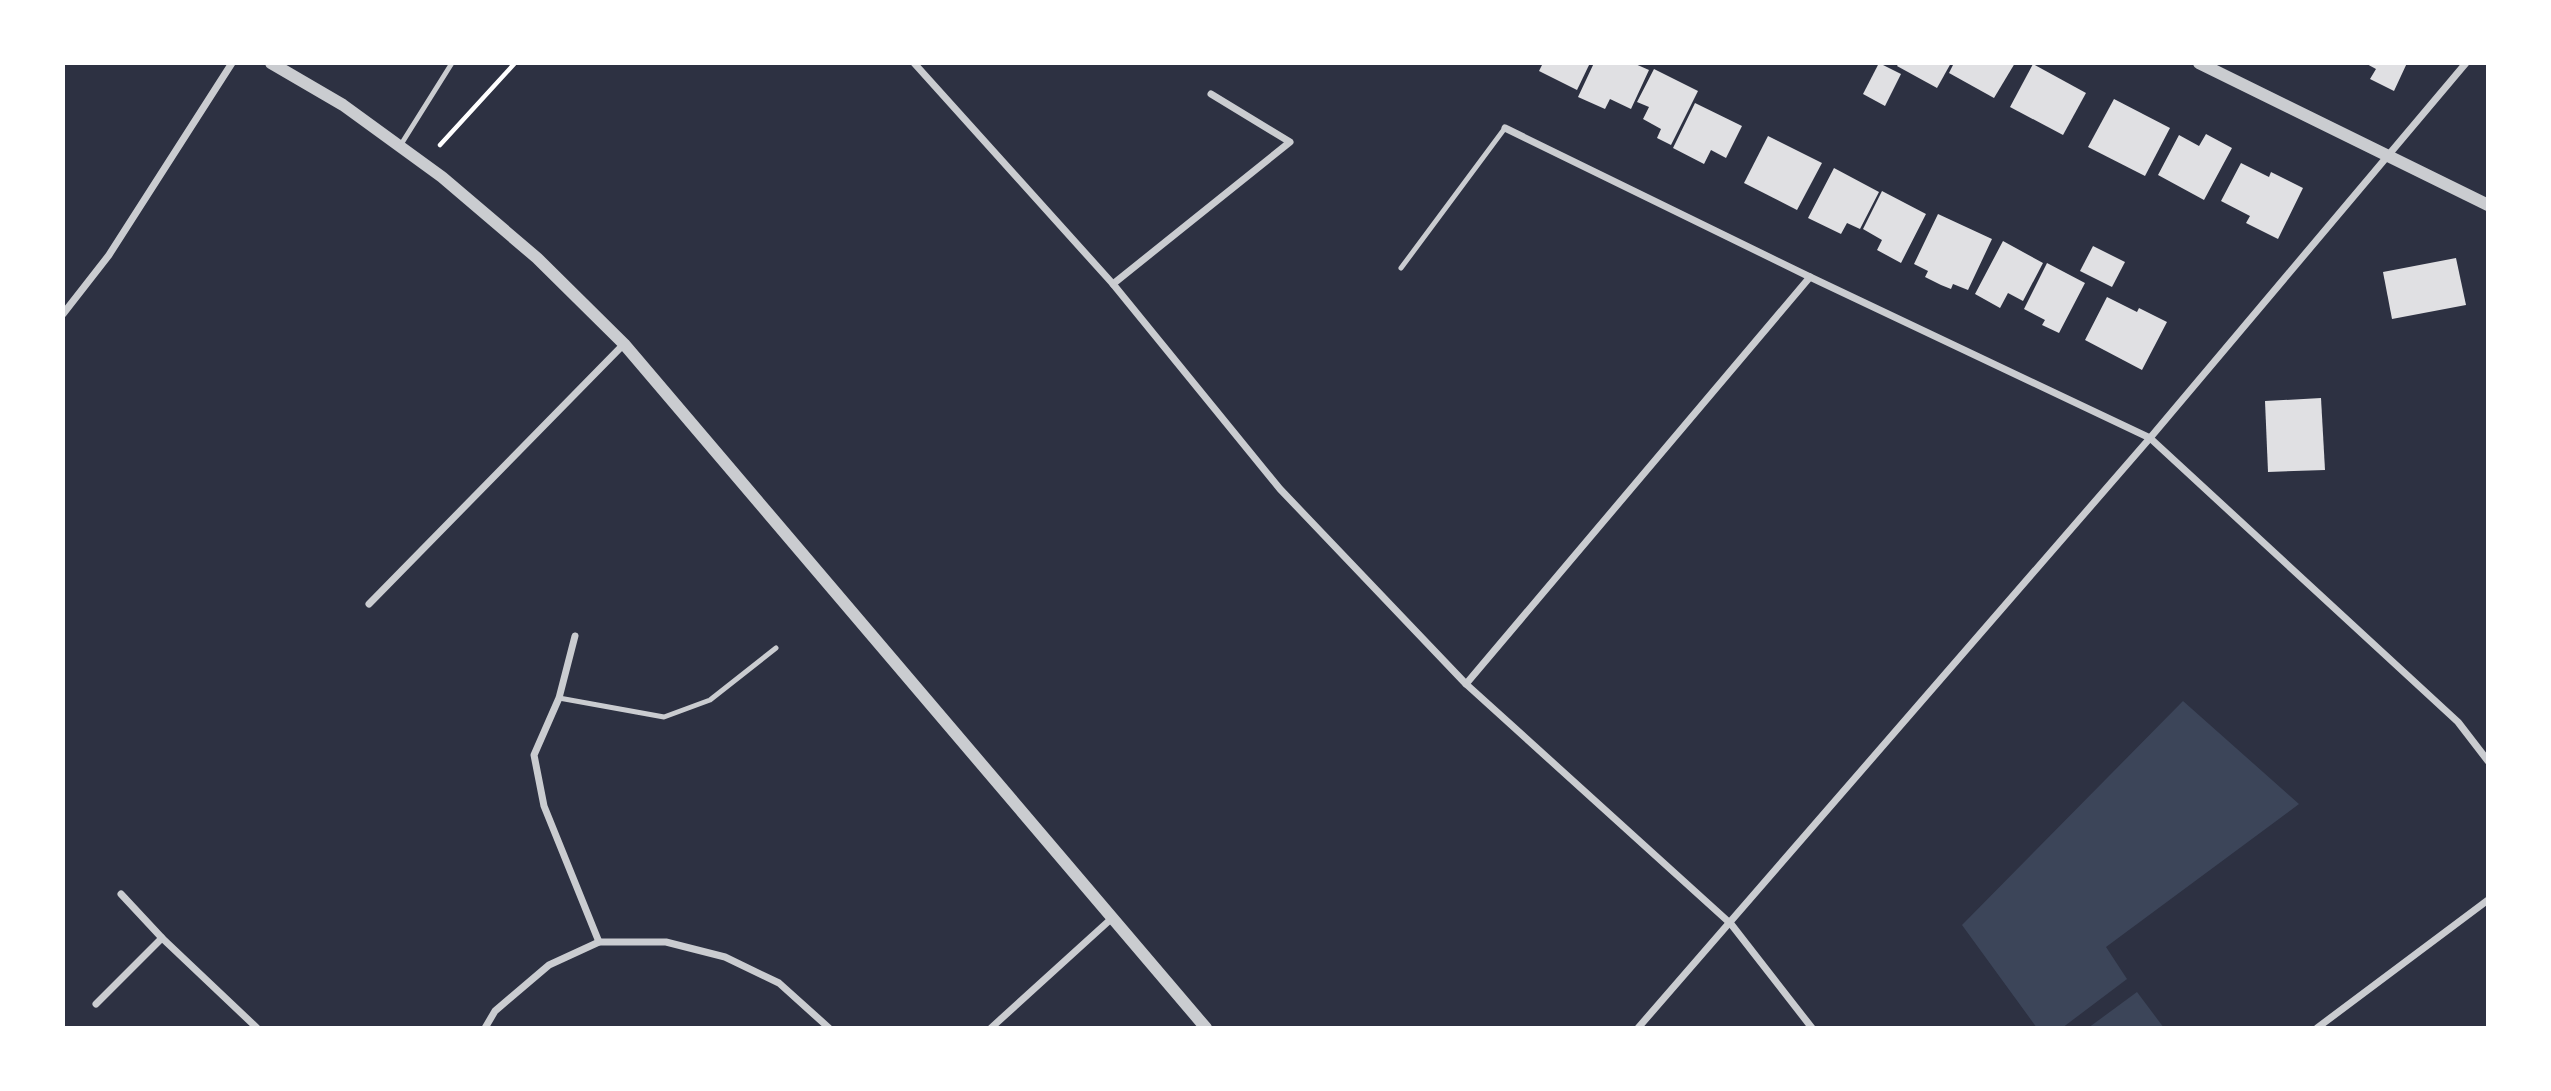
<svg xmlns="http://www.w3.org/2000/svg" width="2551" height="1091" viewBox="0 0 2551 1091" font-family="'Varela Round',sans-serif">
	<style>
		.green { fill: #3c4559 }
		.building { fill: #e0e0e3 }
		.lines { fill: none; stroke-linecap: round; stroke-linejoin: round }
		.path { stroke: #fff; stroke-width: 4.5 }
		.service { stroke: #caccd0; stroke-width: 5 }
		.minor { stroke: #caccd0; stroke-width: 7 }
		.tertiary { stroke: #caccd0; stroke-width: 12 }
	</style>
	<rect width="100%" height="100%" fill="#2d3142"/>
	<g class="green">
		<path d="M 2183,701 L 2299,804 L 2106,947 L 2127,979 L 2062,1028 L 2037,1028 L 1962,925 Z"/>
		<path d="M 2137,992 L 2164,1028 L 2088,1028 Z"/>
	</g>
	<g class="building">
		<path d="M 1543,63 L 1590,63 L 1577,90 L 1539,71 Z"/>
		<path d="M 1594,63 L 1633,63 L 1649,70 L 1631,109 L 1610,99 L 1605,109 L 1578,97 Z"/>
		<path d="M 1879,63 L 1901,74 L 1885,106 L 1863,94 Z"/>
		<path d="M 1899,63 L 1951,63 L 1937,88 L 1897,66 Z"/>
		<path d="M 1954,63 L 2015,63 L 1994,98 L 1949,73 Z"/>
		<path d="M 2365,63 L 2407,63 L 2394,91 L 2370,79 L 2376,69 Z"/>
		<path d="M 2033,64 L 2086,93 L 2063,135 L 2010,107 Z"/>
		<path d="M 1654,69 L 1698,91 L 1671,145 L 1657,138 L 1661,129 L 1643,119 L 1649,107 L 1637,102 Z"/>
		<path d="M 2114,99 L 2170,128 L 2145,176 L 2088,147 Z"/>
		<path d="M 1695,103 L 1742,126 L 1726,158 L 1711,150 L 1704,164 L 1673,148 Z"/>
		<path d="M 2206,134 L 2232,148 L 2204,200 L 2158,175 L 2179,135 L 2199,146 Z"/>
		<path d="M 1768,136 L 1822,163 L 1797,210 L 1744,183 Z"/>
		<path d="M 2241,163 L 2269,177 L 2271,172 L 2303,188 L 2278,239 L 2246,223 L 2250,216 L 2221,201 Z"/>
		<path d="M 1834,168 L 1879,192 L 1860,229 L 1847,223 L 1841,234 L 1808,218 Z"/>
		<path d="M 1882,191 L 1926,214 L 1901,263 L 1877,250 L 1882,240 L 1863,229 Z"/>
		<path d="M 1938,214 L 1992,239 L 1968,290 L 1953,284 L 1951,289 L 1941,285 L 1925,277 L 1928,271 L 1914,264 Z"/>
		<path d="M 2003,241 L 2043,263 L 2023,301 L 2008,293 L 2000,308 L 1975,294 Z"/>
		<path d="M 2093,246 L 2125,262 L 2112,287 L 2080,271 Z"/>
		<path d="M 2456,258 L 2466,305 L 2392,319 L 2383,272 Z"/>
		<path d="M 2047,263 L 2085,283 L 2059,333 L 2042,325 L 2045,320 L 2024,309 Z"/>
		<path d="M 2107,297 L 2137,312 L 2139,308 L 2167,322 L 2142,370 L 2085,340 Z"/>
		<path d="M 2321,398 L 2325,470 L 2268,472 L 2265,401 Z"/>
	</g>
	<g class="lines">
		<path class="path" d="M 440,145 L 515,63"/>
		<g class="service">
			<path d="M 400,146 L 452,63"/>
			<path d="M 1401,268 L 1505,128"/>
			<path d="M 559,698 L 664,717 L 710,700 L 776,648"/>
		</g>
		<g class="minor">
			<path d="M 914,63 L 1113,284 L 1280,489 L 1466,684 L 1731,924 L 1812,1028"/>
			<path d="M 1505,128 L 1810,277 L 2150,438 L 2458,722 L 2488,761"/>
			<path d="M 1113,284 L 1290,142 L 1211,94"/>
			<path d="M 63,314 L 109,255 L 232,63"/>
			<path d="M 369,604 L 624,344"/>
			<path d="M 575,636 L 559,698 L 534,755 L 544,806 L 599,942"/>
			<path d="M 1466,684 L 1810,277"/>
			<path d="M 121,894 L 162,938 L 257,1028"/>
			<path d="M 96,1004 L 162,938"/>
			<path d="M 485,1028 L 495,1011 L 549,965 L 599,942 L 666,942 L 725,957 L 779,983 L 829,1028"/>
			<path d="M 991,1028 L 1111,919"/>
			<path d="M 1638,1028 L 2150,438 L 2466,63"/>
			<path d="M 2317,1028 L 2488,900"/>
		</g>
		<g class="tertiary">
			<path d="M 271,63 L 343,105 L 442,177 L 537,258 L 624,344 L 1206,1028"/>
			<path d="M 2199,63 L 2488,205"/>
		</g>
	</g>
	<rect width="2551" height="1091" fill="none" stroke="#ffffff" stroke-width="130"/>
</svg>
